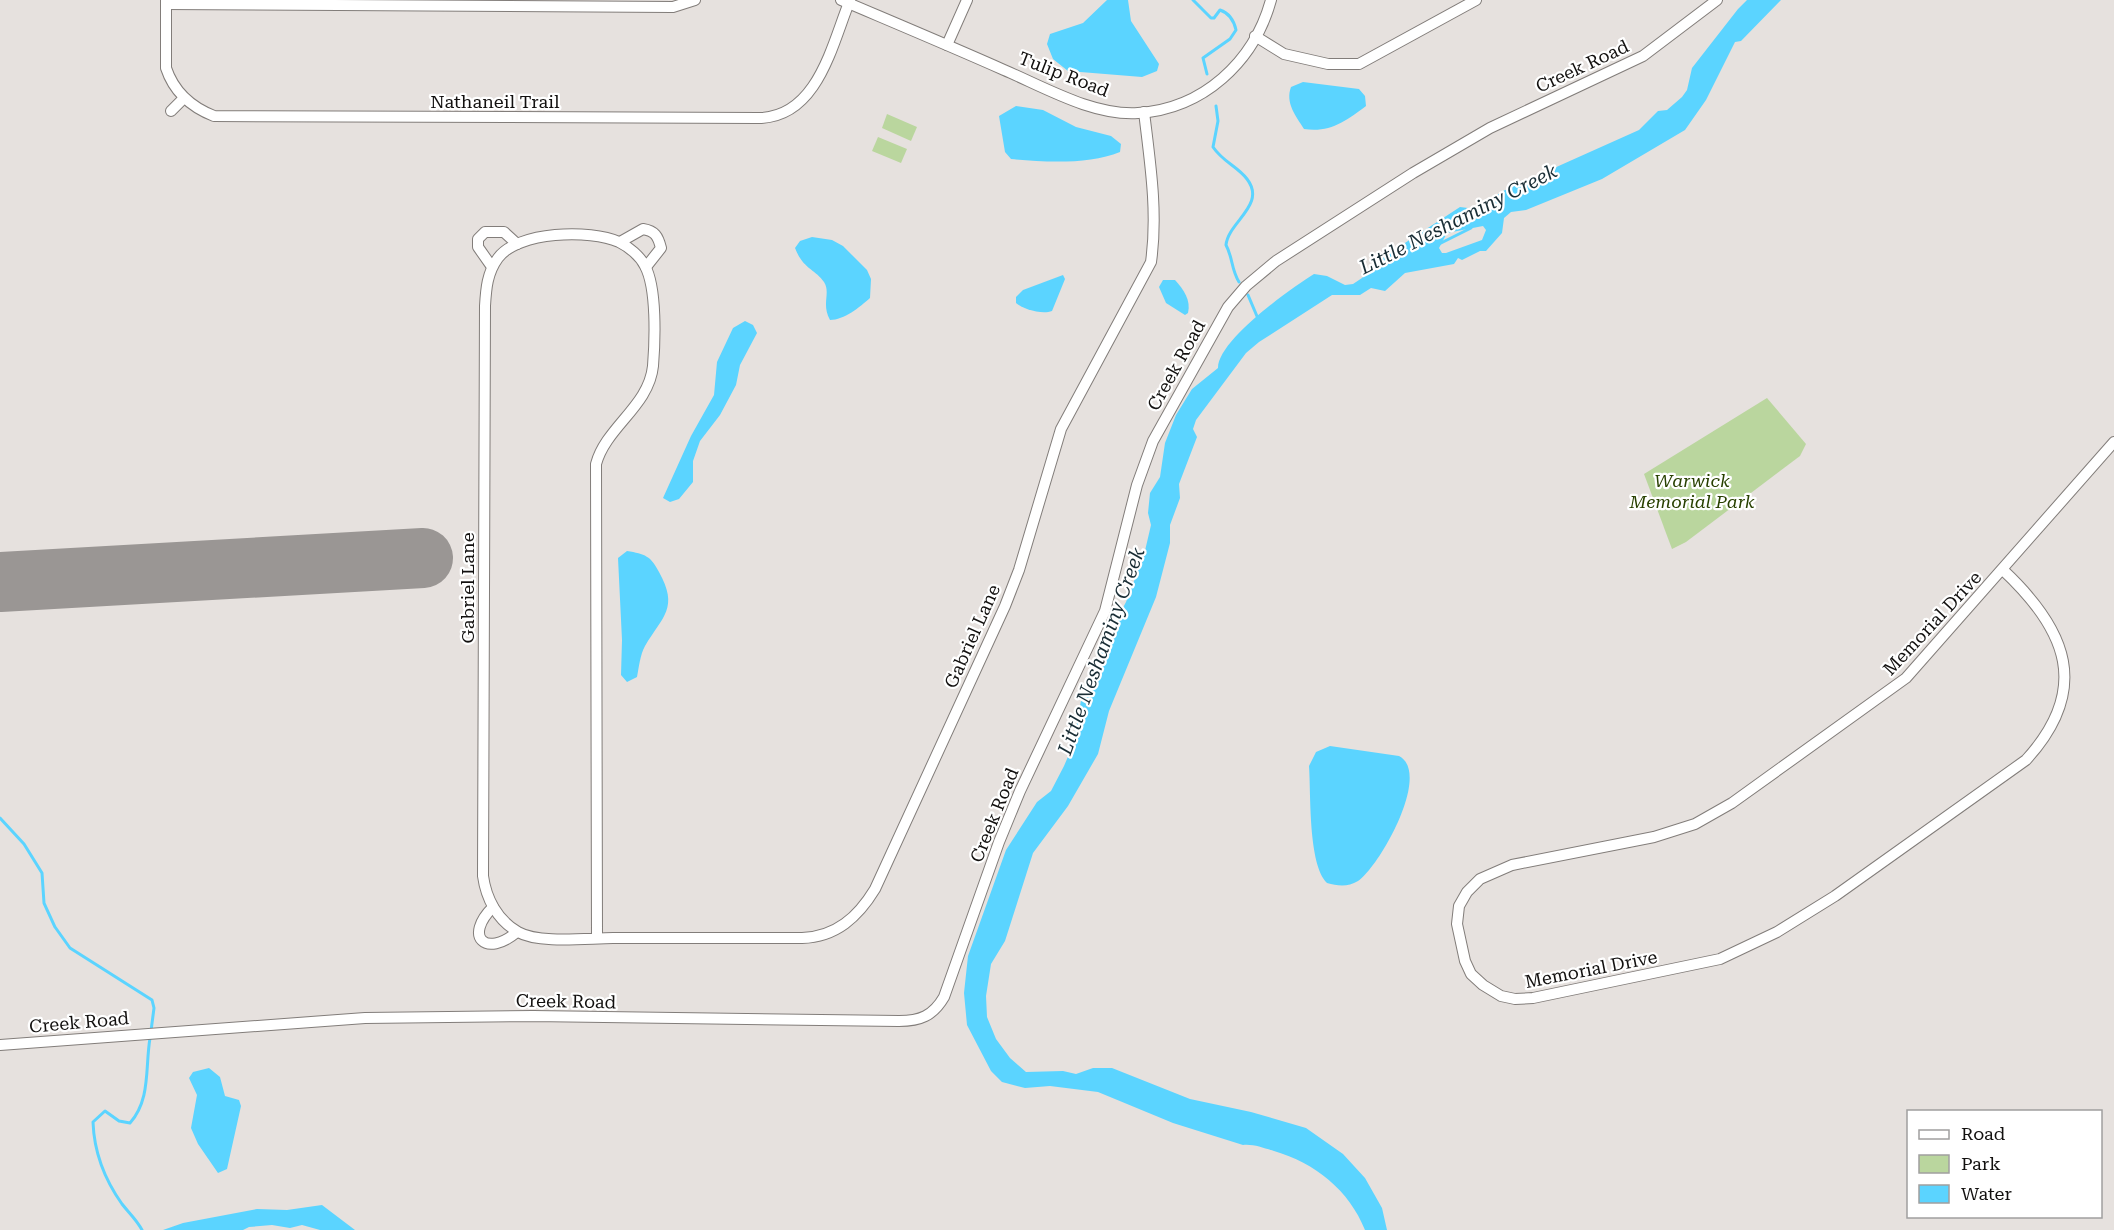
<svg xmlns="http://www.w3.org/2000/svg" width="2114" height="1230" viewBox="0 0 2114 1230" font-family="'Roboto Serif',serif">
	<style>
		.green { fill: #bad69e }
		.water { fill: #5bd4ff; fill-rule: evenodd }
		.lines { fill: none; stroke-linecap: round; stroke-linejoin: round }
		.stream { stroke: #5bd4ff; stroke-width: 3 }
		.runway { stroke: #9a9694; stroke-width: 60 }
		.minor-casing { stroke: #827d7a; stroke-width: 12 }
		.minor { stroke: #fff; stroke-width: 10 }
		.labels { text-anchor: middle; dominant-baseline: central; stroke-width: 4.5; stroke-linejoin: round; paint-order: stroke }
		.street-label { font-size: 18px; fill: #12100f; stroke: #fff }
		.park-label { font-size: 18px; font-style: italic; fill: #284000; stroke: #fff }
		.water-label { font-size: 20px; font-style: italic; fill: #192d35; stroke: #fff }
	</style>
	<rect width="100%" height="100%" fill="#e6e1de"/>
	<g class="green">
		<path d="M 887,114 L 917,127 L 911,141 L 882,128 Z"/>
		<path d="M 878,137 L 907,149 L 901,163 L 872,151 Z"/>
		<path d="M 1767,398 L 1806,444 L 1800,456 L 1686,542 L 1672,549 L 1644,474 Z"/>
	</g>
	<g class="water">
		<path d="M 1107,0 L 1128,0 L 1131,21 L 1159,64 L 1157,71 L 1142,77 L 1068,71 L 1053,59 L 1047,44 L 1050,34 L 1083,23 Z"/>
		<path d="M 1747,0 L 1781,0 L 1741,41 L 1735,42 L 1706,100 L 1685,130 L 1602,179 L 1526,210 L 1511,212 L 1504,218 L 1502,233 L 1486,251 L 1480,251 L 1462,260 L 1458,258 L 1454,264 L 1405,273 L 1385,291 L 1371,288 L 1360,295 L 1332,295 L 1259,342 L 1246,353 L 1196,420 L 1193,429 L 1197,437 L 1179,484 L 1180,498 L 1170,525 L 1170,543 L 1156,597 L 1109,711 L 1098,754 L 1068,806 L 1033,853 L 1005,941 L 991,964 L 986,996 L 987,1017 L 996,1039 L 1010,1058 L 1026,1072 L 1063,1071 L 1076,1074 L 1093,1068 L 1112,1068 L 1190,1099 L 1251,1112 L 1306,1128 L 1343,1154 L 1365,1178 L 1382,1208 L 1387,1230 L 1365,1230 C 1349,1190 1315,1163 1274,1151 C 1263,1148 1254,1144 1243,1145 L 1173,1123 L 1098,1092 L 1050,1086 L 1025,1088 L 1002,1082 L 991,1071 L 967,1025 L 964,993 L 968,956 L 1006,850 L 1037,802 L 1051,791 L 1064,766 L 1073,745 L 1082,695 L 1094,663 L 1126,602 L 1144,555 L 1151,525 L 1148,513 L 1150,493 L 1160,477 L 1165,443 L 1176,415 L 1192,389 L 1218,368 C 1218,340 1290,289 1314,274 L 1327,276 L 1345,285 L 1353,284 L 1362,278 L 1385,256 L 1460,207 L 1476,209 L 1503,191 L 1639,130 L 1658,111 L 1667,110 L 1682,97 L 1687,90 L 1692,68 L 1738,9 ZM 1483,226 L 1486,230 L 1482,240 L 1446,253 L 1442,253 L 1439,248 L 1447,233 Z"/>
		<path d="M 1303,82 L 1359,89 L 1365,96 L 1366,106 C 1346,121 1330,133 1304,129 C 1296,116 1285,103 1291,87 Z"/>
		<path d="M 1016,106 L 1043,110 L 1076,127 L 1111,136 L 1121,144 L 1120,152 C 1089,165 1043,162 1011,159 L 1005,152 L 999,116 Z"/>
		<path d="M 812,237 L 832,240 L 843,246 L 867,270 L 871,279 L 870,298 C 860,307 844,320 830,320 C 821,304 831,293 824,282 C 815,269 803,269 795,248 L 800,241 Z"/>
		<path d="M 1063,275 L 1065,279 L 1052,311 C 1042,315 1023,309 1016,303 L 1016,297 L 1023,290 Z"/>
		<path d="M 1163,280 L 1175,280 C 1184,290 1191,300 1188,313 L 1185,315 L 1166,303 L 1159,287 Z"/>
		<path d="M 745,321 L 753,325 L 757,333 L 740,365 L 736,385 L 720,415 L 700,441 L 693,461 L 693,482 L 679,499 L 670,502 L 663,498 L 691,436 L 714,395 L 717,362 L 733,328 Z"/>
		<path d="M 627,551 C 645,554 651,556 659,572 C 679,608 663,616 645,646 C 640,655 639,667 637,677 L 627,682 L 621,675 L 622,640 L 618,558 Z"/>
		<path d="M 1330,746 L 1399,756 C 1432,773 1380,866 1358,881 C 1348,887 1338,886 1327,883 C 1308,864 1311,794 1309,766 L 1316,752 Z"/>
		<path d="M 209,1068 L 220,1077 L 225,1096 L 239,1100 L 241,1106 L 227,1169 L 218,1173 L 198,1144 L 191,1128 L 197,1095 L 189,1078 L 193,1072 Z"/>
		<path d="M 322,1205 L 355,1230 L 320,1230 L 302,1225 L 290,1228 L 272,1225 L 249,1227 L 243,1230 L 163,1230 L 183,1223 L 257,1209 L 287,1210 Z"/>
	</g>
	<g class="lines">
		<g class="stream">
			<path d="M 1193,0 L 1211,18 L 1214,18 L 1220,10 C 1229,13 1234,21 1236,30 L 1230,39 L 1203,58 L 1207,74"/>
			<path d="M 1216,106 L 1218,121 L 1213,147 C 1223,162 1237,166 1247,179 C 1267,205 1228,222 1226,245 C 1233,258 1231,269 1239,282"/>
			<path d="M 1437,245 L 1471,228"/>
			<path d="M 1248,295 L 1259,321"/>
			<path d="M 0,818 L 24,844 L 42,873 L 44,903 L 55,927 L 70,948 L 152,1000 L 154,1008 L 151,1031"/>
			<path d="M 142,1230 C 137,1220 129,1213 122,1204 C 105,1180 94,1151 93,1122 L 105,1111 L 119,1121 L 130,1123 C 151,1099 145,1068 150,1038"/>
		</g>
		<path class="runway" d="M 0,582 L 423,558"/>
		<defs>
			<g id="minor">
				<path d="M 166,0 L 166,68 C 174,92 191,107 214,116 L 759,118 C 818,117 832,44 850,0"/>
				<path d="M 841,0 C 895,23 950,46 1004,70 C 1044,87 1093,116 1138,113 C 1203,109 1254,62 1271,0"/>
				<path d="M 166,4 L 673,7 L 695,0"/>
				<path d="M 1255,36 L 1284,54 L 1328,64 L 1359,64 L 1476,0"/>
				<path d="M 947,45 L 967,0"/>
				<path d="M 171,111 L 184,98"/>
				<path d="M 620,242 L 643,229 C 655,231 658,236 661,248 L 646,267"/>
				<path d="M 492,267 L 478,247 L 478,239 L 485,232 L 504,232 L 517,244"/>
				<path d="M 2003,570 C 2067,630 2091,689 2026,760 L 1835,896 L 1777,932 L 1720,959 L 1533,998 L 1515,999 L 1501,996 L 1483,985 L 1471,974 L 1465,961 L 1457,924 L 1459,906 L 1467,892 L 1480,879 L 1512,865 L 1654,837 L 1695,824 L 1732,803 L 1906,678 L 2114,442"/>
				<path d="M 493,907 C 463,937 486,958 517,932"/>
				<path d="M 597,938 L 596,464 C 606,427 649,406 653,366 C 655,341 657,288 645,266 C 640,256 629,247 619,242 C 590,229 518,231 498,258 C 487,273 486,289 485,306 L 483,876 C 486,898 497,920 518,932 C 539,944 588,938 613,938 C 676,938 739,938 802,938 C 836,937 858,917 875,889 L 1005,606 L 1019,570 L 1061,429 L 1151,262 C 1158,212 1150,162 1144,112"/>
				<path d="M 0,1045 L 365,1018 L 533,1016 L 899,1021 C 920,1021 933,1016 944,997 L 999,842 L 1020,791 L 1105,611 L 1137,485 L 1153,441 L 1228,307 L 1246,286 L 1276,261 L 1413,173 L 1490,128 L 1643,56 L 1717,0"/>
			</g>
		</defs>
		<use href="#minor" class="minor-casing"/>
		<use href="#minor" class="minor"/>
	</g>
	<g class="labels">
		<g class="street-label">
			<text transform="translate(1582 66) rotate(-25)">Creek Road</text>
			<text transform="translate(1064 74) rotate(21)">Tulip Road</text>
			<text x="495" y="101">Nathaneil Trail</text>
			<text transform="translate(1176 365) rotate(-61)">Creek Road</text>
			<text transform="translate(467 588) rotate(-90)">Gabriel Lane</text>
			<text transform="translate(1932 623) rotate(-47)">Memorial Drive</text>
			<text transform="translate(972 636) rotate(-66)">Gabriel Lane</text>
			<text transform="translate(994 815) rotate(-68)">Creek Road</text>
			<text transform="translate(1591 969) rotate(-11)">Memorial Drive</text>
			<text transform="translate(566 1001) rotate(1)">Creek Road</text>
			<text transform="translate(79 1022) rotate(-5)">Creek Road</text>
		</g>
		<g class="park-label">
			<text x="1692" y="480">Warwick<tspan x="1692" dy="21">Memorial Park</tspan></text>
		</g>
		<g class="water-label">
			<text transform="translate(1458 219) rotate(-27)">Little Neshaminy Creek</text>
			<text transform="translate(1101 651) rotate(-70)">Little Neshaminy Creek</text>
		</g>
	</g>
	<rect x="1907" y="1110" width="195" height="108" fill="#ffffff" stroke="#a09f9f" stroke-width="1.5"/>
	<rect x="1919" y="1130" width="30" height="9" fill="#ffffff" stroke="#a09f9f" stroke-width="1.5"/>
	<text x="1961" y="1140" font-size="18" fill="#12100f">Road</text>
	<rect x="1919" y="1155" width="30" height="18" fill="#bad69e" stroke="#a09f9f" stroke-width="1.5"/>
	<text x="1961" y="1170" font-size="18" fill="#12100f">Park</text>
	<rect x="1919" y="1185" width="30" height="18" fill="#5bd4ff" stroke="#a09f9f" stroke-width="1.5"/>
	<text x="1961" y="1200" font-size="18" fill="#12100f">Water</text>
</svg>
